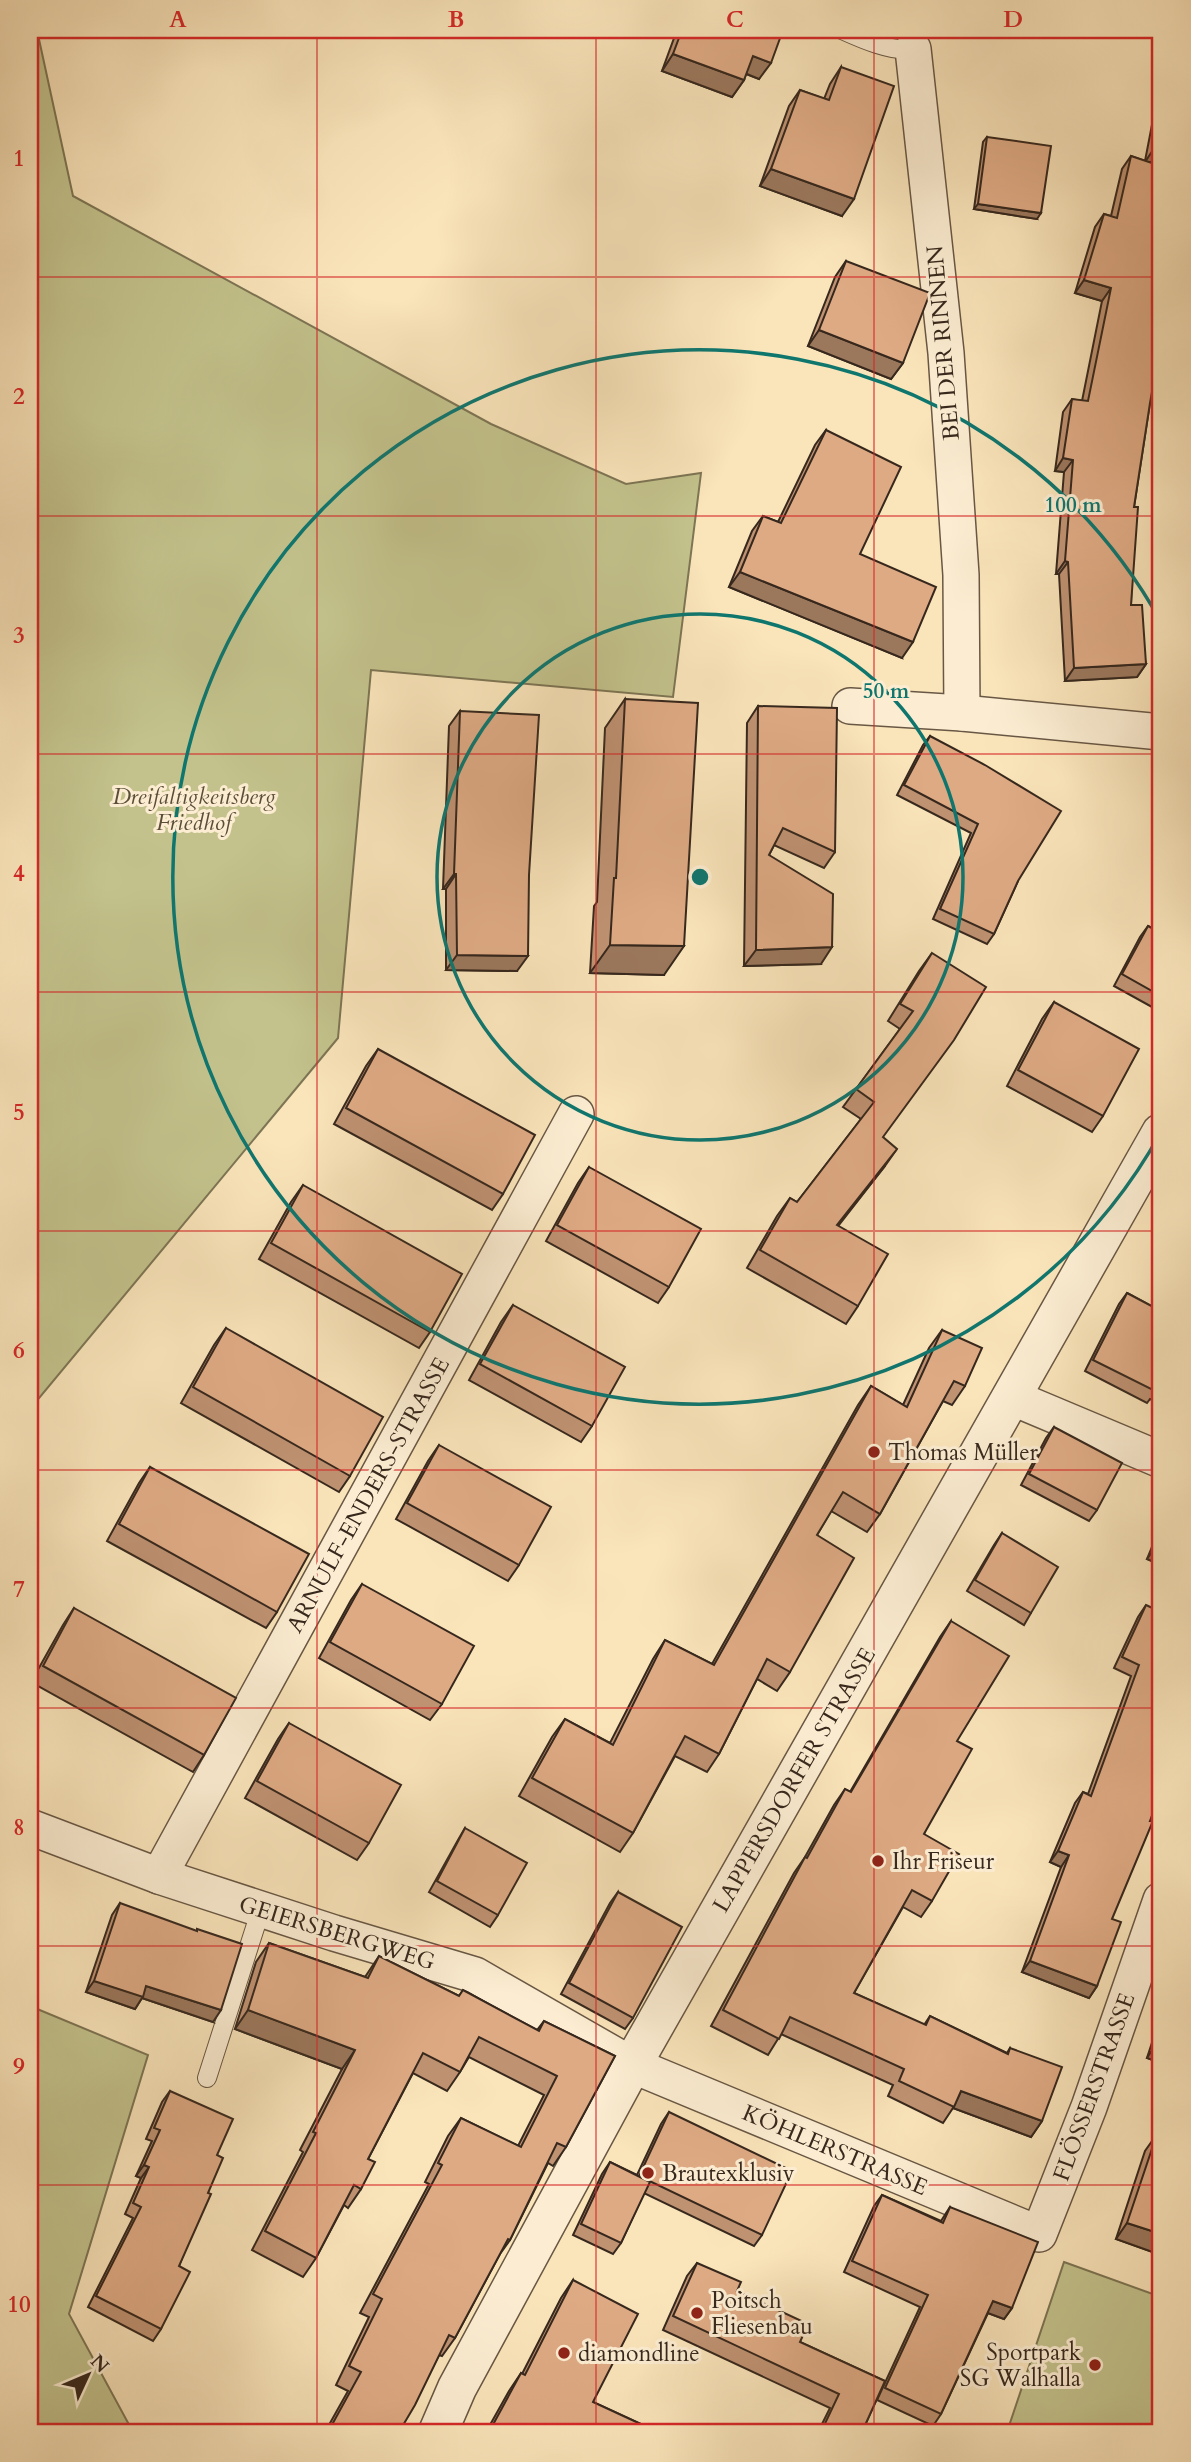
<svg xmlns="http://www.w3.org/2000/svg" width="1191" height="2462" viewBox="0 0 1191 2462" font-family="Cardo,serif">
	<style>
		.green { fill: #c3c28c; stroke: #7d7554; stroke-width: 2 }
		.lines { fill: none; stroke-linecap: round; stroke-linejoin: round }
		.service-casing { stroke: #685744; stroke-width: 20 }
		.minor-casing { stroke: #685744; stroke-width: 38 }
		.tertiary-casing { stroke: #685744; stroke-width: 41 }
		.service { stroke: #fcedd2; stroke-width: 18 }
		.minor { stroke: #fcedd2; stroke-width: 35 }
		.tertiary { stroke: #fcedd2; stroke-width: 38 }
		.wall { fill: #bf9272; stroke: #37281d; stroke-width: 2 }
		.shaded-wall { fill: #9b775c; stroke: #37281d; stroke-width: 2 }
		.building { fill: #deaa84; stroke: #37281d; stroke-width: 2 }
		.grid { fill: none; stroke: #d62828; stroke-width: 2; stroke-opacity: 0.55 }
		.ring { fill: none; stroke: #0f766e; stroke-width: 3.5 }
		.poi-dot { fill: #8f2418; stroke: #fcedd2; stroke-width: 2.5 }
		.labels { text-anchor: middle; dominant-baseline: central; stroke-width: 6; stroke-linejoin: round; paint-order: stroke }
		.street-label { font-size: 23px; fill: #37281d; stroke: #fcedd2 }
		.park-label { font-size: 23px; font-style: italic; fill: #5a4e39; stroke: #fcedd2 }
		.poi-label { font-size: 23px; fill: #37281d; stroke: #fcedd2; text-anchor: start }
		.centre { fill: #0f766e; stroke: #fcedd2; stroke-width: 3.5 }
		.ring-label { font-size: 21px; text-anchor: middle; font-weight: bold; fill: #0f766e; stroke: #fcedd2; stroke-width: 6; stroke-linejoin: round; paint-order: stroke }
		.neatline { fill: none; stroke: #d62828; stroke-width: 2.5 }
		.grid-label { font-size: 23px; text-anchor: middle; font-weight: bold; fill: #d62828 }
	</style>
	<rect width="100%" height="100%" fill="#fae4ba"/>
	<filter id="stains"><feTurbulence type="fractalNoise" baseFrequency=".00286" numOctaves="4"/><feColorMatrix values="0 0 0 0 .2 0 0 0 0 .09 0 0 0 0 .02 0 0 0 .5 -.17"/></filter>
	<radialGradient id="worn" r=".72"><stop offset=".6" stop-color="#630" stop-opacity="0"/><stop offset="1" stop-color="#630" stop-opacity=".3"/></radialGradient>
	<g class="green">
		<path d="M 30,30 L 37,30 L 73,196 L 491,424 L 626,484 L 701,473 L 673,697 L 371,670 L 338,1038 L 30,1409 Z"/>
		<path d="M 30,2006 L 148,2055 L 69,2314 L 133,2432 L 30,2432 Z"/>
		<path d="M 1064,2262 L 1161,2297 L 1161,2432 L 1007,2432 Z"/>
	</g>
	<g class="lines">
		<defs>
			<g id="service">
				<path d="M 842,30 C 862,39 891,52 913,49"/>
				<path d="M 207,2078 L 261,1909"/>
			</g>
			<g id="minor">
				<path d="M 913,49 L 946,353 L 961,575 L 962,713"/>
				<path d="M 850,706 L 962,713 L 1161,732"/>
				<path d="M 1011,1397 L 1161,1460"/>
				<path d="M 30,1827 L 159,1876 L 334,1933 L 475,1975 L 632,2065 L 1039,2234 L 1089,2107 L 1161,1900"/>
				<path d="M 159,1876 L 576,1114"/>
			</g>
			<path id="tertiary" d="M 438,2432 L 457,2388 L 632,2065 L 1161,1133"/>
		</defs>
		<use href="#service" class="service-casing"/>
		<use href="#minor" class="minor-casing"/>
		<use href="#tertiary" class="tertiary-casing"/>
		<use href="#service" class="service"/>
		<use href="#minor" class="minor"/>
		<use href="#tertiary" class="tertiary"/>
	</g>
	<g class="wall">
		<path d="M 677,30 L 783,30 L 759,79 L 746,74 L 744,80 L 732,97 L 662,71 Z"/>
		<path d="M 841,67 L 842,216 L 760,186 L 789,106 L 800,90 L 824,99 L 830,84 Z"/>
		<path d="M 1161,78 L 1161,162 L 1149,162 L 1150,403 L 1134,507 L 1131,605 L 1146,664 L 1137,677 L 1065,681 L 1059,574 L 1056,574 L 1064,472 L 1055,471 L 1063,412 L 1072,399 L 1082,401 L 1102,301 L 1075,293 L 1095,227 L 1104,214 L 1111,216 L 1122,169 L 1131,156 L 1145,161 Z"/>
		<path d="M 987,137 L 1037,219 L 974,209 L 983,142 Z"/>
		<path d="M 846,261 L 903,363 L 891,379 L 808,346 L 835,277 Z"/>
		<path d="M 826,430 L 860,554 L 902,658 L 729,587 L 752,531 L 763,516 L 778,522 L 815,445 Z"/>
		<path d="M 625,699 L 664,975 L 590,973 L 594,906 L 597,902 L 605,728 Z"/>
		<path d="M 758,706 L 835,852 L 824,868 L 774,845 L 769,855 L 821,964 L 744,966 L 747,723 Z"/>
		<path d="M 460,711 L 517,971 L 446,970 L 446,889 L 443,889 L 449,726 Z"/>
		<path d="M 930,736 L 1018,881 L 994,934 L 987,944 L 933,919 L 971,833 L 897,795 L 923,745 Z"/>
		<path d="M 1148,926 L 1161,933 L 1161,1012 L 1114,986 L 1140,937 Z"/>
		<path d="M 932,953 L 883,1137 L 885,1166 L 838,1225 L 858,1306 L 846,1324 L 747,1268 L 777,1216 L 790,1198 L 797,1202 L 861,1119 L 843,1107 L 900,1029 L 888,1021 L 919,971 Z"/>
		<path d="M 1054,1002 L 1103,1116 L 1092,1132 L 1007,1086 L 1042,1019 Z"/>
		<path d="M 378,1049 L 503,1194 L 492,1210 L 334,1124 L 366,1066 Z"/>
		<path d="M 589,1167 L 669,1287 L 658,1303 L 546,1241 L 578,1183 Z"/>
		<path d="M 303,1185 L 430,1332 L 419,1348 L 259,1259 L 291,1202 Z"/>
		<path d="M 1127,1293 L 1161,1311 L 1161,1404 L 1150,1399 L 1147,1403 L 1085,1371 L 1119,1304 Z"/>
		<path d="M 513,1305 L 592,1426 L 581,1442 L 469,1380 L 501,1322 Z"/>
		<path d="M 226,1328 L 350,1476 L 339,1492 L 181,1403 L 214,1345 Z"/>
		<path d="M 942,1330 L 965,1386 L 952,1405 L 943,1401 L 880,1514 L 867,1532 L 831,1511 L 817,1535 L 790,1672 L 777,1691 L 757,1679 L 719,1754 L 707,1772 L 675,1756 L 633,1833 L 620,1852 L 519,1796 L 552,1737 L 565,1719 L 610,1743 L 653,1659 L 665,1640 L 712,1664 L 858,1405 L 871,1386 L 903,1405 L 929,1348 Z"/>
		<path d="M 1054,1427 L 1097,1510 L 1089,1521 L 1021,1485 L 1046,1438 Z"/>
		<path d="M 439,1445 L 519,1565 L 508,1581 L 396,1519 L 428,1461 Z"/>
		<path d="M 150,1467 L 277,1612 L 266,1628 L 107,1541 L 139,1483 Z"/>
		<path d="M 1161,1525 L 1161,1565 L 1147,1559 Z"/>
		<path d="M 1002,1533 L 1031,1613 L 1024,1625 L 967,1591 L 994,1545 Z"/>
		<path d="M 362,1584 L 442,1704 L 430,1720 L 319,1658 L 351,1600 Z"/>
		<path d="M 1146,1605 L 1112,1919 L 1097,1986 L 1089,1998 L 1022,1972 L 1061,1867 L 1050,1862 L 1075,1803 L 1083,1792 L 1088,1794 L 1131,1676 L 1114,1668 L 1138,1617 Z"/>
		<path d="M 74,1608 L 204,1755 L 193,1772 L 31,1682 L 63,1625 Z"/>
		<path d="M 951,1621 L 957,1741 L 924,1834 L 932,1901 L 921,1917 L 903,1907 L 854,1993 L 924,2025 L 930,2016 L 1007,2053 L 1010,2048 L 1042,2121 L 1031,2137 L 953,2108 L 943,2123 L 888,2096 L 893,2085 L 781,2034 L 768,2055 L 711,2026 L 794,1873 L 805,1857 L 834,1805 L 845,1789 L 850,1792 L 940,1637 Z"/>
		<path d="M 289,1723 L 369,1843 L 357,1860 L 245,1798 L 278,1739 Z"/>
		<path d="M 465,1828 L 498,1915 L 490,1927 L 429,1892 L 458,1840 Z"/>
		<path d="M 618,1892 L 633,2018 L 625,2029 L 561,1994 L 610,1903 Z"/>
		<path d="M 120,1903 L 213,2022 L 142,1998 L 135,2009 L 86,1992 L 112,1915 Z"/>
		<path d="M 269,1943 L 365,1977 L 379,1956 L 459,1996 L 463,1990 L 537,2030 L 544,2021 L 615,2056 L 566,2147 L 553,2166 L 548,2163 L 510,2240 L 500,2254 L 455,2338 L 442,2356 L 439,2355 L 399,2432 L 325,2432 L 348,2391 L 336,2385 L 369,2317 L 360,2313 L 429,2184 L 425,2182 L 448,2136 L 461,2118 L 518,2146 L 544,2095 L 469,2057 L 460,2072 L 447,2091 L 413,2073 L 368,2159 L 361,2189 L 348,2208 L 344,2205 L 316,2258 L 303,2277 L 252,2250 L 303,2152 L 300,2150 L 342,2069 L 235,2029 L 256,1962 Z"/>
		<path d="M 1161,2015 L 1161,2063 L 1147,2058 Z"/>
		<path d="M 170,2091 L 217,2155 L 208,2193 L 179,2266 L 161,2329 L 153,2341 L 88,2307 L 133,2218 L 125,2214 L 141,2178 L 136,2176 L 152,2141 L 146,2139 L 162,2102 Z"/>
		<path d="M 669,2112 L 762,2235 L 754,2246 L 644,2193 L 621,2243 L 613,2254 L 573,2235 L 602,2174 L 610,2162 L 637,2175 L 661,2124 Z"/>
		<path d="M 1157,2134 L 1161,2255 L 1116,2239 L 1145,2151 Z"/>
		<path d="M 882,2195 L 941,2221 L 950,2207 L 1012,2308 L 1004,2319 L 988,2313 L 941,2414 L 933,2426 L 877,2400 L 920,2307 L 844,2272 L 874,2206 Z"/>
		<path d="M 697,2263 L 737,2291 L 800,2342 L 885,2381 L 862,2432 L 818,2432 L 830,2408 L 663,2330 L 687,2276 Z"/>
		<path d="M 573,2280 L 593,2402 L 658,2432 L 486,2432 L 509,2391 L 521,2373 L 522,2374 L 561,2298 Z"/>
	</g>
	<g class="shaded-wall">
		<path d="M 673,54 L 744,80 L 732,97 L 662,71 Z"/>
		<path d="M 753,56 L 771,63 L 759,79 L 742,72 Z"/>
		<path d="M 1153,150 L 1161,151 L 1161,162 L 1145,162 Z"/>
		<path d="M 771,169 L 854,199 L 842,216 L 760,186 Z"/>
		<path d="M 978,204 L 1041,213 L 1037,219 L 974,209 Z"/>
		<path d="M 1084,280 L 1111,288 L 1102,301 L 1075,293 Z"/>
		<path d="M 819,330 L 903,363 L 891,379 L 808,346 Z"/>
		<path d="M 1063,458 L 1073,460 L 1064,472 L 1055,471 Z"/>
		<path d="M 1065,561 L 1068,562 L 1059,574 L 1056,574 Z"/>
		<path d="M 740,572 L 913,642 L 902,658 L 729,587 Z"/>
		<path d="M 1146,664 L 1137,677 L 1065,681 L 1074,668 Z"/>
		<path d="M 454,874 L 456,874 L 446,889 L 443,889 Z"/>
		<path d="M 610,945 L 684,946 L 664,975 L 590,973 Z"/>
		<path d="M 832,947 L 821,964 L 744,966 L 756,950 Z"/>
		<path d="M 457,955 L 528,956 L 517,971 L 446,970 Z"/>
		<path d="M 897,1149 L 885,1166 L 825,1243 L 837,1225 Z"/>
		<path d="M 1155,1548 L 1161,1550 L 1161,1565 L 1147,1559 Z"/>
		<path d="M 1058,1851 L 1069,1855 L 1061,1867 L 1050,1862 Z"/>
		<path d="M 1030,1961 L 1097,1986 L 1089,1998 L 1022,1972 Z"/>
		<path d="M 94,1981 L 146,1986 L 221,2010 L 213,2022 L 142,1998 L 135,2009 L 86,1992 Z"/>
		<path d="M 248,2010 L 355,2050 L 342,2069 L 235,2029 Z"/>
		<path d="M 1158,2041 L 1161,2042 L 1161,2063 L 1147,2058 Z"/>
		<path d="M 961,2091 L 1042,2121 L 1031,2137 L 953,2108 Z"/>
		<path d="M 144,2165 L 149,2167 L 141,2178 L 136,2176 Z"/>
		<path d="M 1127,2223 L 1161,2234 L 1161,2255 L 1116,2239 Z"/>
		<path d="M 993,2301 L 1012,2308 L 1004,2319 L 985,2312 Z"/>
	</g>
	<g class="building">
		<path d="M 682,30 L 783,30 L 771,63 L 753,56 L 744,80 L 673,54 Z"/>
		<path d="M 841,67 L 894,86 L 854,199 L 771,169 L 800,90 L 829,100 Z"/>
		<path d="M 1161,106 L 1161,151 L 1153,150 Z"/>
		<path d="M 987,137 L 1051,146 L 1041,213 L 978,204 Z"/>
		<path d="M 1131,156 L 1161,166 L 1161,343 L 1150,403 L 1134,507 L 1138,507 L 1131,605 L 1142,605 L 1146,664 L 1074,668 L 1068,562 L 1065,561 L 1073,460 L 1063,458 L 1072,399 L 1088,401 L 1111,288 L 1084,280 L 1104,214 L 1117,218 Z"/>
		<path d="M 846,261 L 930,293 L 903,363 L 819,330 Z"/>
		<path d="M 826,430 L 901,467 L 860,554 L 936,587 L 913,642 L 740,572 L 763,516 L 781,523 Z"/>
		<path d="M 625,699 L 698,703 L 684,946 L 610,945 L 614,878 L 616,878 Z"/>
		<path d="M 758,706 L 837,708 L 835,852 L 783,828 L 769,855 L 833,894 L 832,947 L 756,950 Z"/>
		<path d="M 460,711 L 539,715 L 529,875 L 528,956 L 457,955 L 456,874 L 454,874 Z"/>
		<path d="M 930,736 L 985,765 L 1061,811 L 1018,881 L 994,934 L 940,909 L 978,824 L 904,785 Z"/>
		<path d="M 1148,926 L 1161,933 L 1161,996 L 1122,974 Z"/>
		<path d="M 932,953 L 986,987 L 954,1040 L 883,1137 L 897,1149 L 837,1225 L 888,1254 L 858,1306 L 760,1250 L 790,1198 L 797,1202 L 874,1102 L 856,1089 L 913,1011 L 900,1004 Z"/>
		<path d="M 1054,1002 L 1139,1049 L 1103,1116 L 1018,1070 Z"/>
		<path d="M 378,1049 L 535,1135 L 503,1194 L 346,1108 Z"/>
		<path d="M 589,1167 L 701,1229 L 669,1287 L 557,1225 Z"/>
		<path d="M 303,1185 L 462,1274 L 430,1332 L 271,1243 Z"/>
		<path d="M 1127,1293 L 1161,1311 L 1161,1389 L 1157,1387 L 1155,1391 L 1093,1360 Z"/>
		<path d="M 513,1305 L 625,1367 L 592,1426 L 480,1364 Z"/>
		<path d="M 226,1328 L 383,1417 L 350,1476 L 193,1387 Z"/>
		<path d="M 942,1330 L 982,1348 L 965,1386 L 954,1381 L 880,1514 L 843,1492 L 817,1535 L 854,1558 L 790,1672 L 767,1659 L 719,1754 L 685,1736 L 633,1833 L 532,1778 L 565,1719 L 613,1745 L 665,1640 L 714,1665 L 871,1386 L 907,1407 Z"/>
		<path d="M 1054,1427 L 1122,1463 L 1097,1510 L 1029,1474 Z"/>
		<path d="M 439,1445 L 551,1507 L 519,1565 L 407,1503 Z"/>
		<path d="M 150,1467 L 309,1554 L 277,1612 L 119,1524 Z"/>
		<path d="M 1002,1533 L 1058,1567 L 1031,1613 L 975,1580 Z"/>
		<path d="M 1161,1533 L 1161,1550 L 1155,1548 Z"/>
		<path d="M 362,1584 L 474,1646 L 442,1704 L 330,1642 Z"/>
		<path d="M 1146,1605 L 1161,1612 L 1161,1791 L 1150,1821 L 1153,1821 L 1112,1919 L 1121,1922 L 1097,1986 L 1030,1961 L 1069,1855 L 1058,1851 L 1083,1792 L 1091,1796 L 1139,1665 L 1122,1657 Z"/>
		<path d="M 74,1608 L 236,1698 L 204,1755 L 43,1666 Z"/>
		<path d="M 951,1621 L 1009,1656 L 957,1741 L 972,1749 L 924,1834 L 959,1854 L 932,1901 L 912,1890 L 854,1993 L 926,2025 L 930,2016 L 1008,2054 L 1010,2048 L 1062,2067 L 1042,2121 L 961,2091 L 954,2107 L 899,2081 L 904,2069 L 790,2017 L 779,2039 L 723,2010 L 805,1857 L 807,1858 L 845,1789 L 851,1792 Z"/>
		<path d="M 289,1723 L 401,1785 L 369,1843 L 257,1781 Z"/>
		<path d="M 465,1828 L 527,1863 L 498,1915 L 437,1881 Z"/>
		<path d="M 618,1892 L 682,1927 L 633,2018 L 569,1983 Z"/>
		<path d="M 120,1903 L 197,1931 L 197,1929 L 242,1944 L 221,2010 L 146,1986 L 143,1997 L 94,1981 Z"/>
		<path d="M 269,1943 L 368,1978 L 379,1956 L 459,1996 L 463,1990 L 539,2031 L 544,2021 L 615,2056 L 566,2147 L 557,2143 L 510,2240 L 508,2239 L 455,2338 L 449,2335 L 415,2405 L 399,2432 L 328,2432 L 361,2372 L 349,2366 L 382,2299 L 373,2294 L 442,2165 L 438,2163 L 461,2118 L 521,2147 L 557,2076 L 479,2037 L 460,2072 L 423,2053 L 368,2159 L 375,2162 L 361,2189 L 354,2185 L 316,2258 L 265,2231 L 316,2133 L 313,2132 L 355,2050 L 248,2010 Z"/>
		<path d="M 170,2091 L 233,2119 L 217,2155 L 223,2158 L 208,2193 L 211,2194 L 179,2266 L 190,2272 L 161,2329 L 96,2296 L 141,2207 L 133,2203 L 149,2167 L 144,2165 L 160,2130 L 154,2128 Z"/>
		<path d="M 669,2112 L 792,2171 L 762,2235 L 639,2176 Z"/>
		<path d="M 1157,2134 L 1161,2136 L 1161,2234 L 1127,2223 Z"/>
		<path d="M 610,2162 L 650,2182 L 621,2243 L 581,2224 Z"/>
		<path d="M 882,2195 L 943,2223 L 950,2207 L 1038,2242 L 1012,2308 L 993,2301 L 941,2414 L 885,2388 L 928,2295 L 852,2261 Z"/>
		<path d="M 697,2263 L 741,2282 L 737,2291 L 808,2324 L 800,2342 L 885,2381 L 862,2432 L 821,2432 L 839,2394 L 673,2316 Z"/>
		<path d="M 573,2280 L 638,2314 L 593,2402 L 658,2432 L 489,2432 L 521,2373 L 525,2375 Z"/>
	</g>
	<path class="grid" d="M 317,30 L 317,2432M 596,30 L 596,2432M 874,30 L 874,2432M 30,277 L 1161,277M 30,516 L 1161,516M 30,754 L 1161,754M 30,992 L 1161,992M 30,1231 L 1161,1231M 30,1470 L 1161,1470M 30,1708 L 1161,1708M 30,1946 L 1161,1946M 30,2185 L 1161,2185"/>
	<g class="ring">
		<circle cx="700" cy="877" r="263"/>
		<path d="M1161 1132A527 527 0 1 1 1161 622"/>
	</g>
	<g class="poi-dot">
		<circle cx="874" cy="1452" r="7"/>
		<circle cx="878" cy="1861" r="7"/>
		<circle cx="648" cy="2173" r="7"/>
		<circle cx="697" cy="2313" r="7"/>
		<circle cx="564" cy="2353" r="7"/>
		<circle cx="1095" cy="2365" r="7"/>
	</g>
	<g class="labels">
		<g class="street-label">
			<text transform="translate(943 343) rotate(-95)">BEI DER RINNEN</text>
			<text transform="translate(368 1495) rotate(-61)">ARNULF-ENDERS-STRASSE</text>
			<text transform="translate(794 1780) rotate(-60)">LAPPERSDORFER STRASSE</text>
			<text transform="translate(337 1933) rotate(17)">GEIERSBERGWEG</text>
			<text transform="translate(1094 2087) rotate(-70)">FLÖSSERSTRASSE</text>
			<text transform="translate(835 2150) rotate(23)">KÖHLERSTRASSE</text>
		</g>
		<g class="park-label">
			<text x="194" y="796">Dreifaltigkeitsberg<tspan x="194" dy="26">Friedhof</tspan></text>
		</g>
		<g class="poi-label">
			<text x="888" y="1452">Thomas Müller</text>
			<text x="892" y="1861">Ihr Friseur</text>
			<text x="662" y="2173">Brautexklusiv</text>
			<text x="711" y="2300">Poitsch<tspan x="711" dy="26">Fliesenbau</tspan></text>
			<text x="1081" y="2352" text-anchor="end">Sportpark<tspan x="1081" dy="26">SG Walhalla</tspan></text>
			<text x="578" y="2353">diamondline</text>
		</g>
	</g>
	<circle cx="700" cy="877" r="10" class="centre"/>
	<g class="ring-label">
		<text x="1073" y="512">100 m</text>
		<text x="886" y="698">50 m</text>
	</g>
	<rect width="1191" height="2462" fill="none" stroke="#fae4ba" stroke-width="77"/>
	<g transform="translate(88 2375) rotate(46)" stroke="#fcedd2" stroke-width="5" paint-order="stroke">
	<path d="M0-5L12 26L0 18L-12 26Z" fill="#37281d"/>
	<text y="-10" font-size="19" font-weight="bold" text-anchor="middle" fill="#37281d">N</text>
	</g>
	<rect x="38" y="38" width="1114" height="2386" class="neatline"/>
	<g class="grid-label">
		<text x="178" y="27">A</text>
		<text x="456" y="27">B</text>
		<text x="735" y="27">C</text>
		<text x="1013" y="27">D</text>
		<text x="19" y="166">1</text>
		<text x="19" y="404">2</text>
		<text x="19" y="643">3</text>
		<text x="19" y="881">4</text>
		<text x="19" y="1120">5</text>
		<text x="19" y="1358">6</text>
		<text x="19" y="1597">7</text>
		<text x="19" y="1835">8</text>
		<text x="19" y="2074">9</text>
		<text x="19" y="2312">10</text>
	</g>
	<rect width="100%" height="100%" filter="url(#stains)"/>
	<rect width="100%" height="100%" fill="url(#worn)"/>
</svg>
